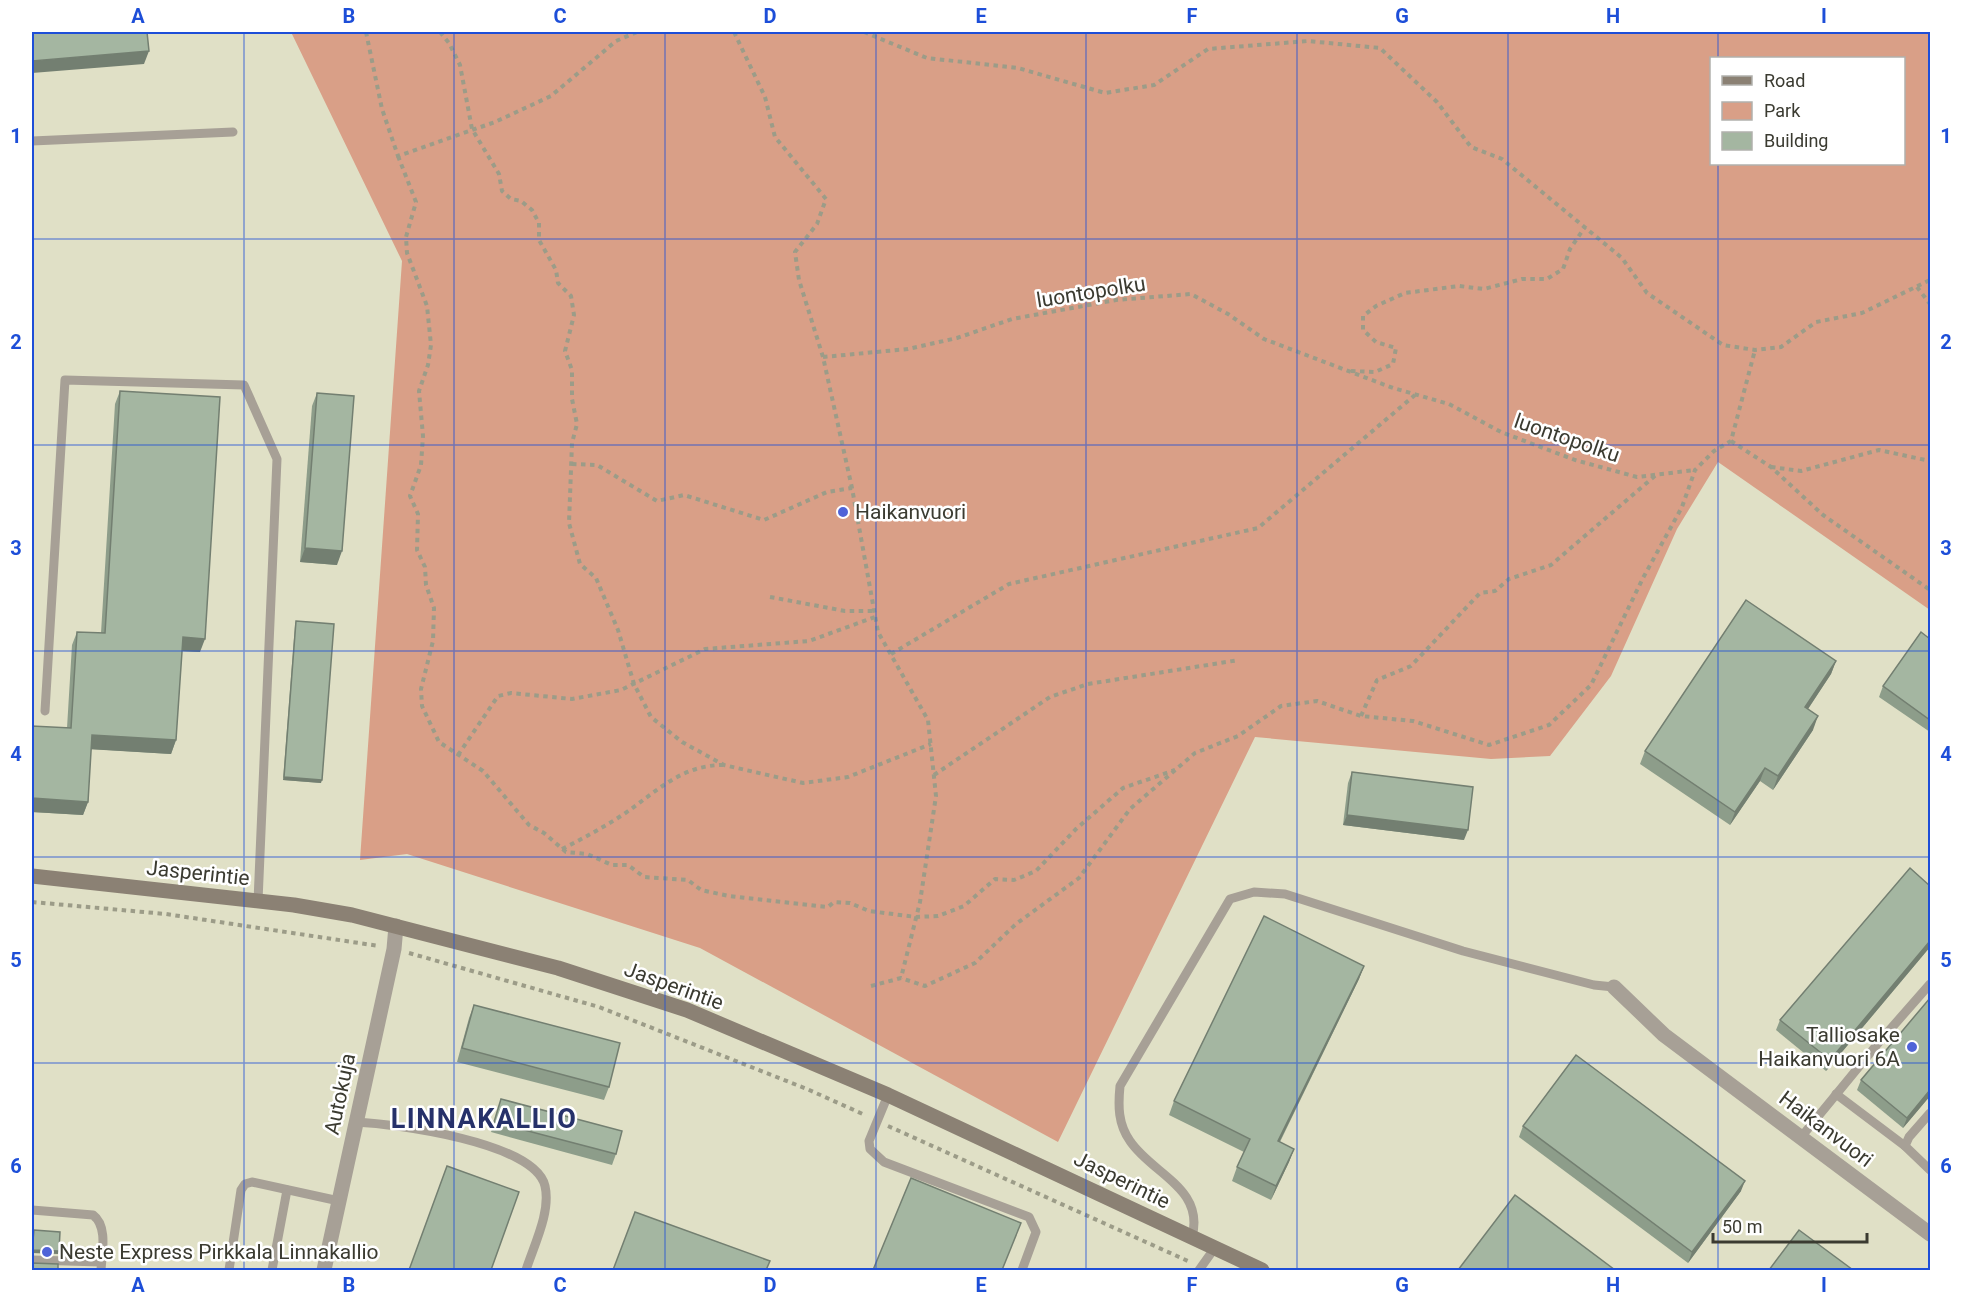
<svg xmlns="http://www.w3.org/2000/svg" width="1962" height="1302" viewBox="0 0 1962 1302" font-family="Roboto,sans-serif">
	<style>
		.green { fill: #d99f87; fill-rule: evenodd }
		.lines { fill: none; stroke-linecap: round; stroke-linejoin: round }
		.path { stroke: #9c9c88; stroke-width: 4; stroke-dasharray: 4.5 4.5; stroke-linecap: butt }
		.lane { stroke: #a7a096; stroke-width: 9 }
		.street { stroke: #a7a096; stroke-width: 15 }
		.secondary { stroke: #8b8174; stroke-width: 15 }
		.wall { fill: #8d9d8a }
		.shaded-wall { fill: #737f71 }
		.building { fill: #a4b6a1; stroke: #737f71; stroke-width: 1.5 }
		.grid { fill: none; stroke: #1d4ed8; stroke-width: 1.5; stroke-opacity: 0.55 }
		.poi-dot { fill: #4f63d8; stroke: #fff; stroke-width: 2 }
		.labels { text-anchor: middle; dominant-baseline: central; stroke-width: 5; stroke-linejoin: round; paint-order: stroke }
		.street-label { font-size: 21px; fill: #3b3b31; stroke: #fff }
		.poi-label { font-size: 21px; fill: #3b3b31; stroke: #fff; text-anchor: start }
		.district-label { font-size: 27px; font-weight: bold; letter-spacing: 1.5px; fill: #26316a; stroke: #fff }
		.neatline { fill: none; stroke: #1d4ed8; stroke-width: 2 }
		.grid-label { font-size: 20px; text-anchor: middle; font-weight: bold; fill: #1d4ed8 }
	</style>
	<rect width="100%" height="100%" fill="#e0e0c6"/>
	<path class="green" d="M 291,32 L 1930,32 L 1930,610 L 1718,462 L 1677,529 L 1611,676 L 1550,756 L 1491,759 L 1255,737 L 1058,1142 L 700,948 L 407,854 L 360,860 L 402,261 ZM 1712,58 L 1904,58 L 1904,164 L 1712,164 Z"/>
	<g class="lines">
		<g class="path">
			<path d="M 366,32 L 382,109 L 398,156 L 495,122 L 551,96 L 616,41 L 637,32"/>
			<path d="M 440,32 L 449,43 L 460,65 L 472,129 L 499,174 L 502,191 L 511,199 L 521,201 L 532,210 L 539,223 L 539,240 L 556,270 L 558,283 L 571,296 L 574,315 L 565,351 L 572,370 L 572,399 L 577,424 L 572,443 L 569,523 L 580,564 L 596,578 L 618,630 L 634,684 L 651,717 L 682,742 L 724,765 L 803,783 L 848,777 L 931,744"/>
			<path d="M 734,32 L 765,97 L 775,137 L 826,199 L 817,224 L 795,252 L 799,280 L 823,357 L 852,488 L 878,632 L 928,720 L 936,796 L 920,902 L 901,978"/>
			<path d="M 864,32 L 927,58 L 1018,68 L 1105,93 L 1154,85 L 1208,49 L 1308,41 L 1380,48 L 1437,102 L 1471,147 L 1502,159 L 1622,258 L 1647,293 L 1723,345 L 1755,350 L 1781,347 L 1816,322 L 1862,313 L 1930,280"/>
			<path d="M 398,156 L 416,202 L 406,237 L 407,253 L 427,306 L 431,345 L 428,365 L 419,391 L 423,436 L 421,465 L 410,496 L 418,514 L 417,550 L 425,567 L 426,585 L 434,608 L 433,641 L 421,689 L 422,706 L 439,742 L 483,771 L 529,825 L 544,833 L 566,852 L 587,854 L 612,865 L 628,865 L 644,877 L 688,880 L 701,890 L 729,896 L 828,907 L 834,902 L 850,903 L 869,911 L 916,917 L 938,916 L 964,906 L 995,879 L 1014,880 L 1036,871 L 1076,829 L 1123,788 L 1175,770"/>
			<path d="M 1917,287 L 1930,304"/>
			<path d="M 823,357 L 908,349 L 957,338 L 1012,319 L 1116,300 L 1191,294 L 1228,314 L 1264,339 L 1393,388 L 1449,404 L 1501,432 L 1575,460 L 1637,477 L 1695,470"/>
			<path d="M 1351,371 L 1375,372 L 1393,364 L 1396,348 L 1376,342 L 1363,330 L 1363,316 L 1376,306 L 1405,293 L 1459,286 L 1484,289 L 1522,279 L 1547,279 L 1563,269 L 1570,249 L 1585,227"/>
			<path d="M 1731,441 L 1771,467 L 1823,515 L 1930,590"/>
			<path d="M 572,464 L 597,465 L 657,501 L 684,495 L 764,520 L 827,492 L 852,488"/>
			<path d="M 1771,467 L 1801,471 L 1879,450 L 1930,461"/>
			<path d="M 770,597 L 845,611 L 874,611"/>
			<path d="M 891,654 L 1009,584 L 1258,528 L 1415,395"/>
			<path d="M 1361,716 L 1377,680 L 1411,666 L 1480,593 L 1495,591 L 1509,579 L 1551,565 L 1656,475"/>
			<path d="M 458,755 L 498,696 L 511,693 L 572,699 L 621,690 L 705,649 L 809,641 L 875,617"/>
			<path d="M 934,775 L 1050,697 L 1088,684 L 1239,660"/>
			<path d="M 562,849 C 584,838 604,827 624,814 C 656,792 681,765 723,765"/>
			<path d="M 32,902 L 166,914 L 379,946"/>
			<path d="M 409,953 L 599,1007 L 807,1089 L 865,1115"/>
			<path d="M 871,986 L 901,978 L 925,986 L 975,963 L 1016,924 L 1079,878 L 1130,809 L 1195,753 L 1238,736 L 1281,706 L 1317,701 L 1361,716 L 1413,721 L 1489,745 L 1549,725 L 1591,685 L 1643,578 L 1682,507 L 1695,470 L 1714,451 L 1731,441 L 1755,350"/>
			<path d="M 888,1126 L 1188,1261"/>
		</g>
		<g class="lane">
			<path d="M 32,141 L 233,132"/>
			<path d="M 45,711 L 65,380 L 244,385 L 277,459 L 258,901"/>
			<path d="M 1836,1094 L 1905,1146"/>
			<path d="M 888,1095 L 869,1141 L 870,1149 L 884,1162 L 1029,1217 L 1036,1232 L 1022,1270"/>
			<path d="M 1930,1113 L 1909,1137 L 1905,1146 L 1930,1170"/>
			<path d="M 356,1122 C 395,1124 535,1142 545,1186 C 551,1212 534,1245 526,1270"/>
			<path d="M 1802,1136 L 1880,1041 L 1930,984"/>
			<path d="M 32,1210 L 93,1215 C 108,1226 102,1253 101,1270"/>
			<path d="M 1192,1237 C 1205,1188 1152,1174 1130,1141 C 1118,1124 1118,1106 1120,1086 L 1230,899 L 1254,892 L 1285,894 L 1463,951 L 1594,985 L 1614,987"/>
			<path d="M 32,1260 L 101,1262"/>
			<path d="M 229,1270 L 241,1190 L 245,1184 L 252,1182 L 339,1201"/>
			<path d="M 272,1270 L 287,1190"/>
			<path d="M 1199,1270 L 1214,1249"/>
		</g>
		<g class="street">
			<path d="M 1614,987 L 1664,1035 L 1930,1234"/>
			<path d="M 324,1270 L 394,949 L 396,926"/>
		</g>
		<path class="secondary" d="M 32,876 L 294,905 L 352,915 L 558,968 L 687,1010 L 888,1095 L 1262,1270"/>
	</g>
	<g class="wall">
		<path d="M 120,391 L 200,652 L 182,651 L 176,740 L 171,754 L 91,749 L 88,802 L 83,815 L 32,812 L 32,726 L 67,728 L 72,645 L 77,632 L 101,633 L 115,404 Z"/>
		<path d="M 317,393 L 337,565 L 300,562 L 312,406 Z"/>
		<path d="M 296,621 L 321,783 L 283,780 L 295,625 Z"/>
		<path d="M 1930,639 L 1930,732 L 1879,697 L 1883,686 Z"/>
		<path d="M 1836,661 L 1831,674 L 1808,709 L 1813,730 L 1773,790 L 1760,781 L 1730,825 L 1640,764 L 1645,751 Z"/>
		<path d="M 1352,772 L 1464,840 L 1343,825 L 1348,783 Z"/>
		<path d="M 1930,886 L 1930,947 L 1826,1071 L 1776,1030 L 1780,1020 Z"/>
		<path d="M 1364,966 L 1359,979 L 1280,1142 L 1294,1149 L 1289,1162 L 1271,1200 L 1232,1181 L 1237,1167 L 1244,1152 L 1169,1115 L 1174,1101 Z"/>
		<path d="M 474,1005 L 609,1087 L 604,1100 L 457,1062 L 469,1018 Z"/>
		<path d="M 1861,1080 L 1930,1096 L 1903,1128 L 1857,1090 Z"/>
		<path d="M 501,1099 L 616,1154 L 612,1165 L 491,1132 Z"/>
		<path d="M 1523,1126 L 1741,1191 L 1688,1263 L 1519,1137 Z"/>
	</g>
	<g class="shaded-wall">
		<path d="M 149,51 L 144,64 L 32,73 L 32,61 Z"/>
		<path d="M 305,548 L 342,551 L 337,565 L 300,562 Z"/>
		<path d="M 183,637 L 205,639 L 200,652 L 178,651 Z"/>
		<path d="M 1836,661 L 1831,674 L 1800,721 L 1805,707 Z"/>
		<path d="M 1818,716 L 1813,730 L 1773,790 L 1778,776 Z"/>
		<path d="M 92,735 L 176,740 L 171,754 L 87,749 Z"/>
		<path d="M 1765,768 L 1760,781 L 1730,825 L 1735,812 Z"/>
		<path d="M 284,777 L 322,780 L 321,783 L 283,780 Z"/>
		<path d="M 32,798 L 88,802 L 83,815 L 32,812 Z"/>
		<path d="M 1347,815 L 1468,830 L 1464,840 L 1343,825 Z"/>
		<path d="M 1930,941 L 1930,947 L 1826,1071 L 1830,1060 Z"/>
		<path d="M 1364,966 L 1359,979 L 1273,1155 L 1278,1141 Z"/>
		<path d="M 1930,1090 L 1930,1096 L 1903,1128 L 1907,1118 Z"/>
		<path d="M 1294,1149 L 1289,1162 L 1271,1200 L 1276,1186 Z"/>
		<path d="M 1745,1181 L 1741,1191 L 1688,1263 L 1692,1252 Z"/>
		<path d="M 32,1250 L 59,1251 L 58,1254 L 32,1253 Z"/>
	</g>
	<g class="building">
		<path d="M 32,32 L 147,32 L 149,51 L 32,61 Z"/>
		<path d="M 120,391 L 220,397 L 205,639 L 183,637 L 176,740 L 92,735 L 88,802 L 32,798 L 32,726 L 71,728 L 77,632 L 105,633 Z"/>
		<path d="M 317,393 L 354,396 L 342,551 L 305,548 Z"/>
		<path d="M 1746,600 L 1836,661 L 1805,707 L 1818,716 L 1778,776 L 1765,768 L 1735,812 L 1645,751 Z"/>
		<path d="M 296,621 L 334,624 L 322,780 L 284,777 Z"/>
		<path d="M 1921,632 L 1930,639 L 1930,720 L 1883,686 Z"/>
		<path d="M 1352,772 L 1473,787 L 1468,830 L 1347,815 Z"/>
		<path d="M 1910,868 L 1930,886 L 1930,941 L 1830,1060 L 1780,1020 Z"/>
		<path d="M 1264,916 L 1364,966 L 1278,1141 L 1294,1149 L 1276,1186 L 1237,1167 L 1250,1139 L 1174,1101 Z"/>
		<path d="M 1930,998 L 1930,1090 L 1907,1118 L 1861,1080 Z"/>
		<path d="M 474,1005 L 620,1043 L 609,1087 L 462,1048 Z"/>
		<path d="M 1576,1055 L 1745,1181 L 1692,1252 L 1523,1126 Z"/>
		<path d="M 501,1099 L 622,1131 L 616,1154 L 494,1122 Z"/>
		<path d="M 447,1166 L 519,1192 L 491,1270 L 409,1270 Z"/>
		<path d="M 911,1178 L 1021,1223 L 1002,1270 L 873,1270 Z"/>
		<path d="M 1515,1195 L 1615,1270 L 1458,1270 Z"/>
		<path d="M 635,1212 L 770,1261 L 766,1270 L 613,1270 Z"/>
		<path d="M 34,1230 L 60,1232 L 59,1251 L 32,1250 Z"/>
		<path d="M 1799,1230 L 1853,1270 L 1769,1270 Z"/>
		<path d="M 32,1263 L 58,1264 L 58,1270 L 32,1270 Z"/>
	</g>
	<path class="grid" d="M 244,32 L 244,1270M 454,32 L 454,1270M 665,32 L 665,1270M 876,32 L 876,1270M 1086,32 L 1086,1270M 1297,32 L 1297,1270M 1508,32 L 1508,1270M 1718,32 L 1718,58M 1718,164 L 1718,1270M 32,239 L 1930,239M 32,445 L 1930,445M 32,651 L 1930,651M 32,857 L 1930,857M 32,1063 L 1930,1063"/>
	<g class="poi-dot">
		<circle cx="843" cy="512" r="6"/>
		<circle cx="1912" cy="1047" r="6"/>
		<circle cx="47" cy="1252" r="6"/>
	</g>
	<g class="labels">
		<g class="street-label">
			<text transform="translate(1091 292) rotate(-9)">luontopolku</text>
			<text transform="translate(1567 438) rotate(19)">luontopolku</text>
			<text transform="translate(198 873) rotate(6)">Jasperintie</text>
			<text transform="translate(674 986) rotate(20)">Jasperintie</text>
			<text transform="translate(340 1094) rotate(-78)">Autokuja</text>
			<text transform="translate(1826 1129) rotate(37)">Haikanvuori</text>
			<text transform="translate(1122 1180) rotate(26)">Jasperintie</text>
		</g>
		<g class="poi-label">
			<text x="855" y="512">Haikanvuori</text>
			<text x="1900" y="1035" text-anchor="end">Talliosake<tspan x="1900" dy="24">Haikanvuori 6A</tspan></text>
			<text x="59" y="1252">Neste Express Pirkkala Linnakallio</text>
		</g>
		<g class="district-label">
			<text x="484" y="1119">LINNAKALLIO</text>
		</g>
	</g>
	<rect width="1962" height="1302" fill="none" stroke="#ffffff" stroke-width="66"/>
	<rect x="1710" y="57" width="195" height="108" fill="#ffffff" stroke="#b1b1ad" stroke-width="1.5"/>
	<rect x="1722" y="76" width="30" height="9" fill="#8b8174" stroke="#b1b1ad" stroke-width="1.5"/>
	<text x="1764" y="87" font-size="18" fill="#3b3b31">Road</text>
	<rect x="1722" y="102" width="30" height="18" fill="#d99f87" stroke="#b1b1ad" stroke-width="1.5"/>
	<text x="1764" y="117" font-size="18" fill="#3b3b31">Park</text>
	<rect x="1722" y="132" width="30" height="18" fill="#a4b6a1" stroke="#b1b1ad" stroke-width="1.5"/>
	<text x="1764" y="147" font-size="18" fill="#3b3b31">Building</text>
	<path d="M1713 1233v9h154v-9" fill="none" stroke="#3b3b31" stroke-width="3"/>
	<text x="1722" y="1233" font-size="18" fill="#3b3b31" stroke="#ffffff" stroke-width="4.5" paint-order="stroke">50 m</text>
	<rect x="33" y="33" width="1896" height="1236" class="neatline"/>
	<g class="grid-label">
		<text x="138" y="23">A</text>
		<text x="349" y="23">B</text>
		<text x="560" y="23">C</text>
		<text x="770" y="23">D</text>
		<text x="981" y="23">E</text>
		<text x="1192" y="23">F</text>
		<text x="1402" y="23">G</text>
		<text x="1613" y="23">H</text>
		<text x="1824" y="23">I</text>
		<text x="16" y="143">1</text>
		<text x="1946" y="143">1</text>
		<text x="16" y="349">2</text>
		<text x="1946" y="349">2</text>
		<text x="16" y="555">3</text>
		<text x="1946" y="555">3</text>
		<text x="16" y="761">4</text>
		<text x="1946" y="761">4</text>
		<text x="16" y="967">5</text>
		<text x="1946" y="967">5</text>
		<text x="16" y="1173">6</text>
		<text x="1946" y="1173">6</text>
		<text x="138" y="1292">A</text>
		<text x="349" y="1292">B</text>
		<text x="560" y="1292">C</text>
		<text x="770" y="1292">D</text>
		<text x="981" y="1292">E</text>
		<text x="1192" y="1292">F</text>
		<text x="1402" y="1292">G</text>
		<text x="1613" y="1292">H</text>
		<text x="1824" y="1292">I</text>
	</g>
</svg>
